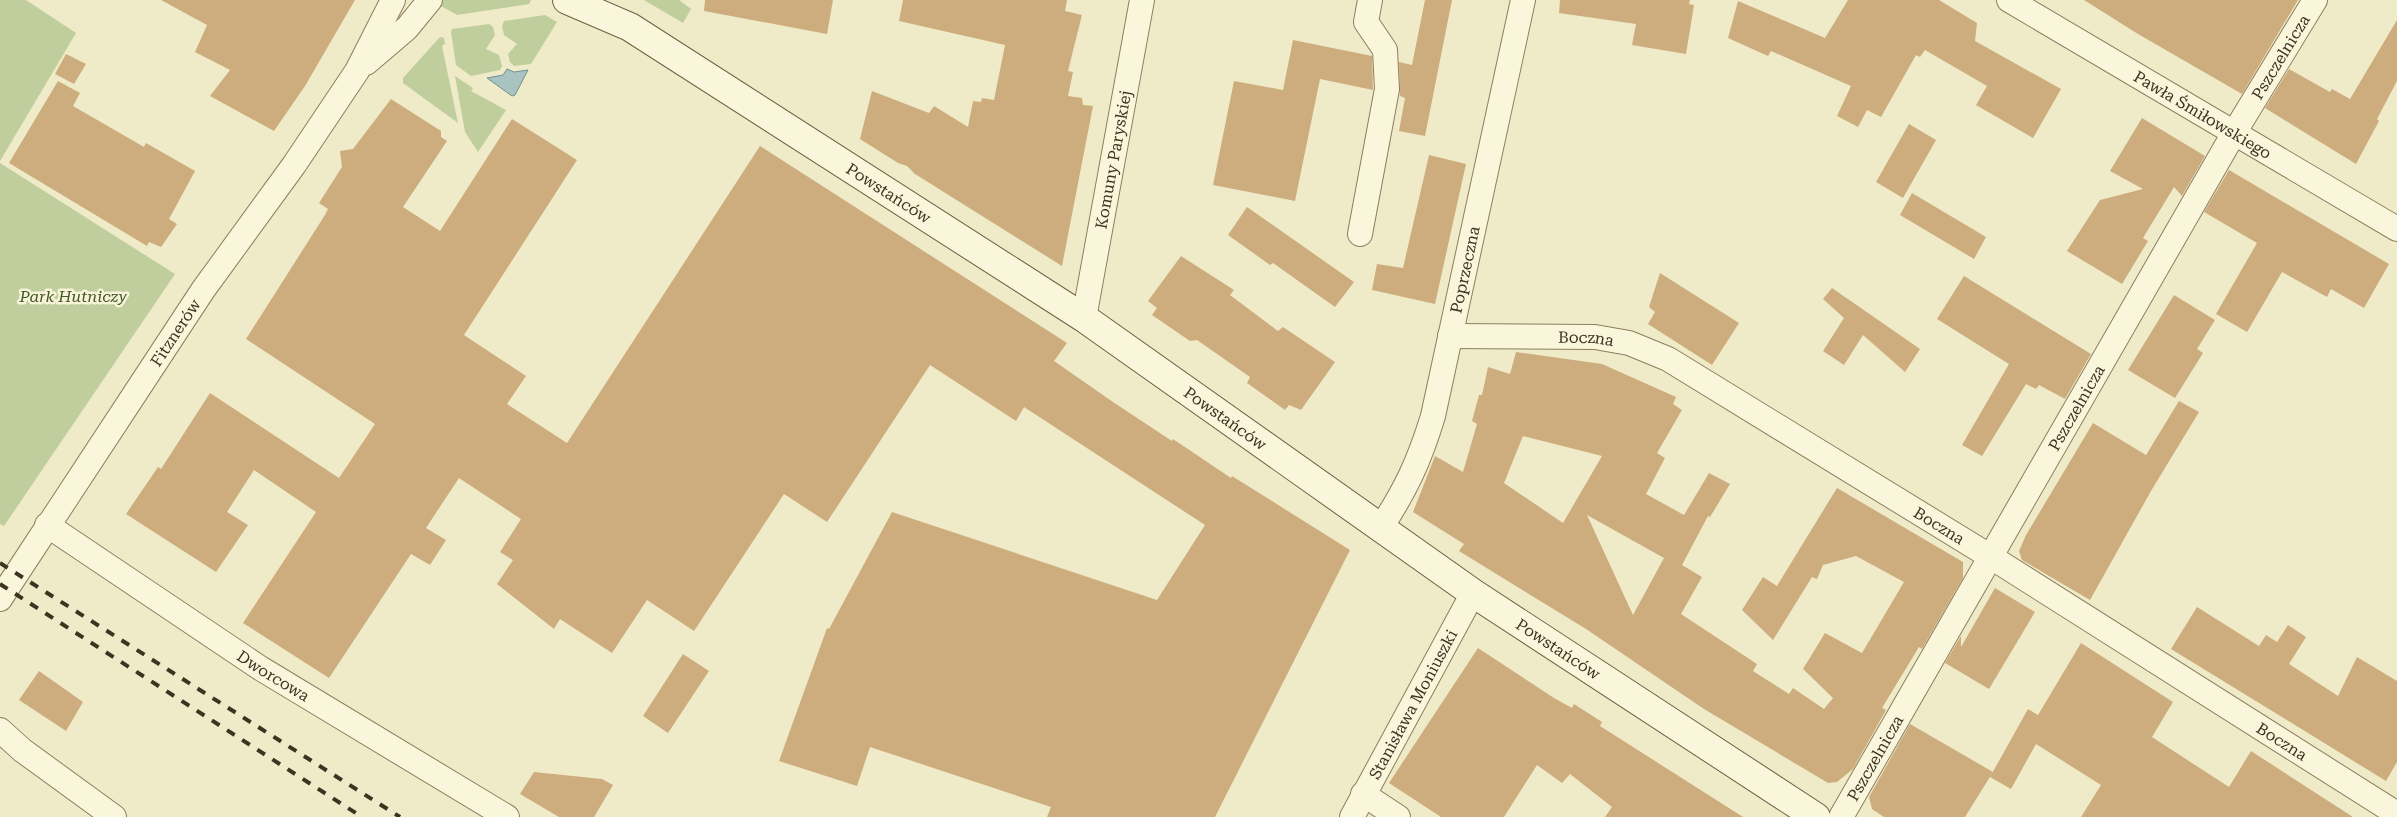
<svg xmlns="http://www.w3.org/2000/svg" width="2397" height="817" viewBox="0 0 2397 817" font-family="'Roboto Serif',serif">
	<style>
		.green { fill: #bfce9c }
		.water { fill: #a9c3c0; stroke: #6f9290 }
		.building { fill: #cdad7e; fill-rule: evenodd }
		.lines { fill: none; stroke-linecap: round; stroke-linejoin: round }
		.street-casing { stroke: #8c7e5d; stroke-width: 26 }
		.secondary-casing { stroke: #6e5f40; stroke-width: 30 }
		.street { stroke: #f9f6dc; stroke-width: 24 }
		.secondary { stroke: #f9f6dc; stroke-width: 28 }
		.rail { stroke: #3c3320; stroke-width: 4; stroke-dasharray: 9 9; stroke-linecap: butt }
		.labels { text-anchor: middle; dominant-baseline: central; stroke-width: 5; stroke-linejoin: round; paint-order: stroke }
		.street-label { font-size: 16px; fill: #3c3320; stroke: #f6f3d8 }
		.park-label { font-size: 16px; font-style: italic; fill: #435827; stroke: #f6f3d8 }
	</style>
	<rect width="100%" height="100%" fill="#efebc8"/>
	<g class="green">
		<path d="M 0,0 L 26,0 L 76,33 L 0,161 Z"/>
		<path d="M 441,0 L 531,0 L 529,4 L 457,15 L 441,6 Z"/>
		<path d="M 644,0 L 679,0 L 691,9 L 683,23 Z"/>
		<path d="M 545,15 L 557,22 L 531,64 L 514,66 L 510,62 L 508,54 L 517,44 L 504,35 L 502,26 L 504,21 Z"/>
		<path d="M 489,24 L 493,27 L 495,35 L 486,49 L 499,55 L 502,66 L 500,70 L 471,76 L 456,65 L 451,32 L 452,29 Z"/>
		<path d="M 440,37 L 444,38 L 445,44 L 442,46 L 458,123 L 403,83 L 403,78 Z"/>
		<path d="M 455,76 L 473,88 L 471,91 L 506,110 L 478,152 L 465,132 Z"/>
		<path d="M 0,163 L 175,274 L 4,526 L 0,524 Z"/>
	</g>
	<path class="water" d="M 507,69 L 514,72 L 528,70 L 515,95 L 512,96 L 487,78 L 503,75 Z"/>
	<g class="building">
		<path d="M 161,0 L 355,0 L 305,86 L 274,131 L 210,96 L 230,70 L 195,52 L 207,25 Z"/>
		<path d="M 705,0 L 833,0 L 827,34 L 704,11 Z"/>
		<path d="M 903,0 L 1067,0 L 1065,11 L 1082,15 L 1068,71 L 1073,72 L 1068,96 L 1082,98 L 1083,105 L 1093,106 L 1062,266 L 915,174 L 907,166 L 898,163 L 860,139 L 872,91 L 929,113 L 934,106 L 968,127 L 973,101 L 981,102 L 982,98 L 994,100 L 1005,45 L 899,21 Z"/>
		<path d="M 1425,0 L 1452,0 L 1425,136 L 1399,131 L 1405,98 L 1400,96 L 1399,62 L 1412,65 Z"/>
		<path d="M 1560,0 L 1690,0 L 1689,4 L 1694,5 L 1686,54 L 1632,45 L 1636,24 L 1559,13 Z"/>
		<path d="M 1848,0 L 1939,0 L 1977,23 L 1975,41 L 2061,89 L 2033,138 L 1976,105 L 1987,86 L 1925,50 L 1920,57 L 1916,55 L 1881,117 L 1867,110 L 1858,127 L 1837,116 L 1851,86 L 1771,51 L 1768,56 L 1728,38 L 1738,1 L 1825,38 Z"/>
		<path d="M 2084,0 L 2298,0 L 2242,94 L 2138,34 Z"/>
		<path d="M 2397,20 L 2397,81 L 2377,119 L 2379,121 L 2356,164 L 2265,108 L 2289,69 L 2330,92 L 2332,89 L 2350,99 Z"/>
		<path d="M 1293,40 L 1372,56 L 1373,90 L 1320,79 L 1295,201 L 1213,185 L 1234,81 L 1283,90 Z"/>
		<path d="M 66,54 L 86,64 L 74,84 L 55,74 Z"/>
		<path d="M 58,81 L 80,93 L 73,106 L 144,147 L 146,143 L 195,171 L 169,219 L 177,224 L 161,247 L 149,242 L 147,246 L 9,163 Z"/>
		<path d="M 391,99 L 441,131 L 441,137 L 447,141 L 403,207 L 440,231 L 512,119 L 577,160 L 464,335 L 526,376 L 507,404 L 567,443 L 760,146 L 1067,343 L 1054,361 L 1113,402 L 1172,441 L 1173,439 L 1231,478 L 1232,476 L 1350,550 L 1215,817 L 1047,817 L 1051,807 L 870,747 L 857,786 L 779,761 L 827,628 L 829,629 L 892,512 L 1157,600 L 1205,525 L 1024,407 L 1016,421 L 930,365 L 827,522 L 784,494 L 694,631 L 647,600 L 612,653 L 560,619 L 554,629 L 497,584 L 513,560 L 500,552 L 521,519 L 459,478 L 426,528 L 446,540 L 430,565 L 411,554 L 329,678 L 243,623 L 316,512 L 254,470 L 227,512 L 248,525 L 216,572 L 126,514 L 158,467 L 161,469 L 210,393 L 339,478 L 375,424 L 246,339 L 325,215 L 328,209 L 319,203 L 342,167 L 340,151 L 353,149 Z"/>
		<path d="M 2142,118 L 2205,156 L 2182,196 L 2174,187 L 2143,238 L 2148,241 L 2122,284 L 2067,251 L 2100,200 L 2143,189 L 2110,171 Z"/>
		<path d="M 1909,124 L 1936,140 L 1903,198 L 1876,182 Z"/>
		<path d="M 1429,155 L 1466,164 L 1435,304 L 1372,290 L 1377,264 L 1403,268 Z"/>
		<path d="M 2229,170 L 2389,264 L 2364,308 L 2331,289 L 2327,297 L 2282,272 L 2247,332 L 2216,314 L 2257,243 L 2204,212 Z"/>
		<path d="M 1912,193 L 1986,237 L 1974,259 L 1900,215 Z"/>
		<path d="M 1247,207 L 1354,282 L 1335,307 L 1273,263 L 1270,265 L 1228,235 Z"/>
		<path d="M 1181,256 L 1234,290 L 1230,295 L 1278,331 L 1283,327 L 1335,362 L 1301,410 L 1289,405 L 1285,410 L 1247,383 L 1250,377 L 1197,340 L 1190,341 L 1152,315 L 1157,308 L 1148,301 Z"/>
		<path d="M 1660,273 L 1739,323 L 1712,365 L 1648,324 L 1655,312 L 1649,307 Z"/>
		<path d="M 1964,276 L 2091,354 L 2065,399 L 2039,385 L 2036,389 L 2026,384 L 1982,456 L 1962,445 L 2009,364 L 1937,319 Z"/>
		<path d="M 1832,288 L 1920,349 L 1905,372 L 1863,335 L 1844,365 L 1823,351 L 1844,318 L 1823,299 Z"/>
		<path d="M 2174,295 L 2215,320 L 2197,349 L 2203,353 L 2175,398 L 2128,370 Z"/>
		<path d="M 1516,352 L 1602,364 L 1676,397 L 1673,404 L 1682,410 L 1657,453 L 1665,458 L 1646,494 L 1684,515 L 1709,473 L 1730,484 L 1710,517 L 1708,516 L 1682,565 L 1702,577 L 1681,614 L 1757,664 L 1753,671 L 1789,694 L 1793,688 L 1824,709 L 1833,698 L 1803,669 L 1825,633 L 1862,653 L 1904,582 L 1856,556 L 1823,565 L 1817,579 L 1812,577 L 1773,640 L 1742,610 L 1763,577 L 1777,586 L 1837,488 L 1963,562 L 1963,578 L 1922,649 L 1919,647 L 1882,708 L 1886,710 L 1853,769 L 1837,782 L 1828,783 L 1704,709 L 1586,629 L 1459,551 L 1464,544 L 1413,512 L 1435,456 L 1463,472 L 1477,424 L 1472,421 L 1479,395 L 1482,395 L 1488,367 L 1510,374 ZM 1523,436 L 1602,456 L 1563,523 L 1504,483 ZM 1587,515 L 1664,558 L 1633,615 Z"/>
		<path d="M 2179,401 L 2199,412 L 2151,491 L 2090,600 L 2022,560 L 2019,551 L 2026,535 L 2093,423 L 2146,455 Z"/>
		<path d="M 1995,588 L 2035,612 L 1989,689 L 1945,663 L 1961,636 L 1961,647 Z"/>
		<path d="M 2197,607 L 2259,646 L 2266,635 L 2277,642 L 2288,625 L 2306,637 L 2289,664 L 2338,696 L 2357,657 L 2397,681 L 2397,762 L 2386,781 L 2171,649 Z"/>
		<path d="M 2081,643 L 2173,702 L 2152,737 L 2229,787 L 2251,751 L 2353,817 L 2081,817 L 2101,785 L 2036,744 L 2011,789 L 1990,777 L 2028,709 L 2038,715 Z"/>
		<path d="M 1478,648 L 1554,698 L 1572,708 L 1574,704 L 1602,722 L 1600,726 L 1743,817 L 1605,817 L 1612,807 L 1570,774 L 1562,783 L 1537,765 L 1504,817 L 1441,817 L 1389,783 Z"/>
		<path d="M 683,654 L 709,671 L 668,733 L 643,716 Z"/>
		<path d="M 39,671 L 83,702 L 66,731 L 19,700 Z"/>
		<path d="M 1910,724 L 1993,772 L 1965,817 L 1884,817 L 1872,809 L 1869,797 Z"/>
		<path d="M 534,772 L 602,779 L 613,785 L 594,817 L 559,817 L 520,794 Z"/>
	</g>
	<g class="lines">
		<defs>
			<g id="street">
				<path id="s1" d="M 2009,0 L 2397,229"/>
				<path d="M 366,63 L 407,28 L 430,0"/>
				<path d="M 1360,234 L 1387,89 L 1385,50 L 1366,22 L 1370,0"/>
				<path id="s2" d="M 1084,318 L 1142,0"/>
				<path id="s3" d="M 1450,336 L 1595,337 L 1629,343 L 1668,359 L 1991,557 L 2397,814"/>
				<path id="s4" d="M 47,525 L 260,668 L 507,817"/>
				<path id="s5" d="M 1380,529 C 1406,489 1419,462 1433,416 L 1523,0"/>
				<path id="s6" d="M 0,599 L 203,290 L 294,165 L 357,71 L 393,0"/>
				<path d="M 0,730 L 22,750 L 114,817"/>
				<path d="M 1363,794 L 1398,817"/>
				<path id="s7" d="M 1352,817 L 1473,593"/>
				<path id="s8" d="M 1841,817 L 2234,133 L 2315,0"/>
			</g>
			<g id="secondary">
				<path id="s9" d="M 567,0 L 630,27 L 1084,318 L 1473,593 L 1816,817"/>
			</g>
		</defs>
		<use href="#street" class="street-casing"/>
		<use href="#secondary" class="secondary-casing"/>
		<use href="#street" class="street"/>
		<use href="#secondary" class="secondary"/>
		<g class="rail">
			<path d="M 0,563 L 400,817"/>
			<path d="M 0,584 L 362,817"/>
		</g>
	</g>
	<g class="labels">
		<g class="street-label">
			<text stroke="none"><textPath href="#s8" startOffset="878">Pszczelnicza</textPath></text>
			<text stroke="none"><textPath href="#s1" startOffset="225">Pawła Śmiłowskiego</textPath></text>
			<text stroke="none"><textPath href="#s2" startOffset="161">Komuny Paryskiej</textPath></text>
			<text stroke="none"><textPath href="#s9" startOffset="376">Powstańców</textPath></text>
			<text stroke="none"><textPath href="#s5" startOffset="275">Poprzeczna</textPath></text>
			<text stroke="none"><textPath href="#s6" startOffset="319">Fitznerów</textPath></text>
			<text stroke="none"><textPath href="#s3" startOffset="136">Boczna</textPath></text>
			<text stroke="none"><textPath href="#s8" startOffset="472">Pszczelnicza</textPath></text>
			<text stroke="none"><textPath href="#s9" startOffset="781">Powstańców</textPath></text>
			<text stroke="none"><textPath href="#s3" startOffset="540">Boczna</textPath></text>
			<text stroke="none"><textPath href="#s9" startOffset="1186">Powstańców</textPath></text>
			<text stroke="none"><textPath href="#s4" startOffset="272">Dworcowa</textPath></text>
			<text stroke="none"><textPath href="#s7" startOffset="128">Stanisława Moniuszki</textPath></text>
			<text stroke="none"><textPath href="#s3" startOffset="945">Boczna</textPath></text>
			<text stroke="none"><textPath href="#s8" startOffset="68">Pszczelnicza</textPath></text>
		</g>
		<g class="park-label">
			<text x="73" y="296">Park Hutniczy</text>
		</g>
	</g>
</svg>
